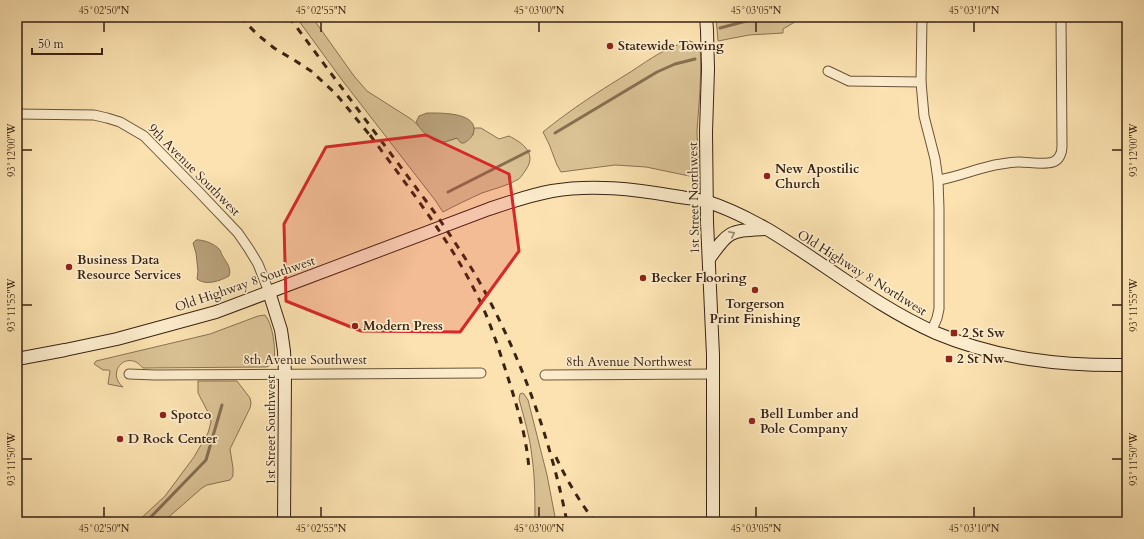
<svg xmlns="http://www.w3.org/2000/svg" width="1144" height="539" viewBox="0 0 1144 539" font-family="Cardo,serif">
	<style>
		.green { fill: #dac295; stroke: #8a7254 }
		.water { fill: #b9a17b; stroke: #866f51 }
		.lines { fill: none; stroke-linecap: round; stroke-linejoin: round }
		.stream { stroke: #866f51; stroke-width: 3 }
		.street-casing { stroke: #6a533a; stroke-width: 11 }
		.secondary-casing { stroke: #392313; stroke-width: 14 }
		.street { stroke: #fceccc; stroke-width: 9 }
		.secondary { stroke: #fceccc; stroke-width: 12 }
		.rail { stroke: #392313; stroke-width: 3; stroke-dasharray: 7 7; stroke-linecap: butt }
		.oneway { stroke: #9a8870 }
		.marked { fill: #d62828; fill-opacity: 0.2; stroke: #d62828; stroke-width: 3; stroke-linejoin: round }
		.ticks { fill: none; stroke: #392313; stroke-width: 1.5 }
		.poi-dot { fill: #8f2418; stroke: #fceccc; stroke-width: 1.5 }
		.labels { text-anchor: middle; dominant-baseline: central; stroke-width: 3.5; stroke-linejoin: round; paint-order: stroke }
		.poi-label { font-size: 13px; font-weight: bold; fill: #392313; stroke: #fceccc; text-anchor: start }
		.street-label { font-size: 13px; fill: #392313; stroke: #fceccc }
		.neatline { fill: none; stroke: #392313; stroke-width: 1.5 }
		.ticks-label { font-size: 10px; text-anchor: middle; fill: #392313 }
	</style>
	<rect width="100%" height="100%" fill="#fbe2b0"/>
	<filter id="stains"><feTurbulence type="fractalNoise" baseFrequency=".005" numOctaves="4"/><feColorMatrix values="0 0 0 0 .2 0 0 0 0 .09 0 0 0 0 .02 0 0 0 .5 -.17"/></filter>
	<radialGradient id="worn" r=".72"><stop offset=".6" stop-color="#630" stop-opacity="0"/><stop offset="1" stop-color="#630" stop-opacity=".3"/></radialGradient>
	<g class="green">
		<path d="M 296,17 L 312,17 L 354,76 L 367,91 L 411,119 C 419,125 434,144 445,142 C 449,141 453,139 457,138 L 460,140 L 473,135 L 474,128 L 481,128 L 499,139 L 509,136 C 523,143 538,154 525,171 C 523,174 520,179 517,180 C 507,186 493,189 482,193 C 469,199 456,205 443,212 L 435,200 L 342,80 Z"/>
		<path d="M 716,17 L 803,17 L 783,29 L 783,33 L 749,35 L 718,41 Z"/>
		<path d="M 690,41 C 694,42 696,45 700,46 C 702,74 699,103 697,131 C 697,144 700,166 694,177 L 646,167 L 615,165 L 561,172 L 557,165 L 549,144 L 543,132 C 571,109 601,90 632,71 C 650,59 668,46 690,41 Z"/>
		<path d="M 265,315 C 273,324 276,350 274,362 L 269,366 L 266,367 L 143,368 C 141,366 138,363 136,362 C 121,355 108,375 123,387 L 108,384 L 110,371 L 108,370 L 103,370 L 94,364 L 96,361 L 210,334 L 258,316 Z"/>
		<path d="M 198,381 L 237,381 L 250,398 L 251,403 L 250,408 L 230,449 L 233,468 L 233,476 L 230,480 L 207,485 L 202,488 L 163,522 L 137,522 L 165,496 L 194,457 L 208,433 L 211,422 L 210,416 L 198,393 Z"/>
		<path d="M 522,393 L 524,394 L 528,400 L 547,475 L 556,522 L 535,522 C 535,500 535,478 532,457 C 530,437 524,418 519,399 L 520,394 Z"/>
	</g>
	<g class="water">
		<path d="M 427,113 C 439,113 474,112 474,129 C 474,136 469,140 464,143 L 461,143 L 457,138 C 453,139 449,141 444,142 C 433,144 421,131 416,122 L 419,116 Z"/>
		<path d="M 196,240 C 202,239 215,244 219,249 C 221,251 221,253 222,255 C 226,262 232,268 229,276 C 220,281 206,286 197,279 L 198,271 L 196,253 L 193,243 Z"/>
	</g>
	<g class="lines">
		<g class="stream">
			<path d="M 720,28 L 750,20 L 773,17"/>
			<path d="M 555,133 L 657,72 L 675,64 L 695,59"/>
			<path d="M 448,192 L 529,151"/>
			<path d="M 146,522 L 206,460 L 222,405"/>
		</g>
		<defs>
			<g id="street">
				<path d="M 922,17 L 921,82 L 924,116 L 935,159 L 938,180 L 939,209 L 939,309 L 937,318 L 932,330"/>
				<path d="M 828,71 L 849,81 L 921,82"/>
				<path d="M 17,114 L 94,115 L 107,118 L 120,122 L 144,136 L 198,191 L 238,233 L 249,249 L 258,264 L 269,292"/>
				<path d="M 938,180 C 959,177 979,167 1001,164 C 1007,163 1013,162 1019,162 C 1029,162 1044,165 1053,162 C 1059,160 1062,153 1062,147 L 1061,17"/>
				<path d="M 129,374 L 155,375 L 481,373"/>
				<path d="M 545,375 L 713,374"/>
			</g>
			<g id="secondary">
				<path d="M 706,17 L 707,30 L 708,69 L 706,132 L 707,222 L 713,355 L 713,522"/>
				<path d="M 709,259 C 729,230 730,231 765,229"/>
				<path d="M 269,292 L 281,330 L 284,351 L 285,374 L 284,522"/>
				<path d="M 17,359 L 65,350 L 117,339 L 216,312 L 489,209 C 510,202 530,195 552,191 C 592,184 634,189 674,196 C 685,198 697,199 708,202 C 727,208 749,219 767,229 C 824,263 875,306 936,333 C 998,359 1060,366 1127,365"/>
			</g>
		</defs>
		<use href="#street" class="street-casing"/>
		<use href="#secondary" class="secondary-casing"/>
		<use href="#street" class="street"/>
		<use href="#secondary" class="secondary"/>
		<g class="rail">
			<path d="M 240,17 L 258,35 L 274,48 L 294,60 L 311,71 L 336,94 L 373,139"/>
			<path d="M 289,17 L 435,213 C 449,233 462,253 475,274 C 519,351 550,436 567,522"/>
			<path d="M 370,135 C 408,187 451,241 479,299 C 492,326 501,356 510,384 C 519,413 527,440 529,470"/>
			<path d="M 556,457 C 567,481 580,502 595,522"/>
		</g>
	</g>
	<defs><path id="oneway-chevron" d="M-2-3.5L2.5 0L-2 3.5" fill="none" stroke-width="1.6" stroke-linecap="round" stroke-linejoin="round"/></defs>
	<use class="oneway" href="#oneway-chevron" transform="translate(732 234) rotate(-27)"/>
	<path class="marked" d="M 426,135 L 509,174 L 519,251 L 460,332 L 361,331 L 286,301 L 284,224 L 326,147 Z"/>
	<path class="ticks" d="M 104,22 L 104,32M 321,22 L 321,32M 539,22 L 539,32M 756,22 L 756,32M 974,22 L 974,32M 22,150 L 32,150M 1112,150 L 1122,150M 22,305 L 32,305M 1112,305 L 1122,305M 22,459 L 32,459M 1112,459 L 1122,459M 104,507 L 104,517M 321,507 L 321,517M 539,507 L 539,517M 756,507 L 756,517M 974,507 L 974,517"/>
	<g class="poi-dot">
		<circle cx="610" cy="46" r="4"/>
		<circle cx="767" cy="176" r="4"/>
		<circle cx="69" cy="267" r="4"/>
		<circle cx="643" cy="278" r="4"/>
		<circle cx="755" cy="290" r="4"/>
		<circle cx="355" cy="326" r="4"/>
		<rect x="950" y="329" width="8" height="8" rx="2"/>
		<rect x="945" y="355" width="8" height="8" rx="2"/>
		<circle cx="163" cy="415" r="4"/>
		<circle cx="752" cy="421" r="4"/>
		<circle cx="120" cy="439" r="4"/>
	</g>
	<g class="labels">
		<g class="poi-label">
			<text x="618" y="46">Statewide Towing</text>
			<text x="775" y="169">New Apostilic<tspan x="775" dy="15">Church</tspan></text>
			<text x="77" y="260">Business Data<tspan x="77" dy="15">Resource Services</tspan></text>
			<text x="651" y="278">Becker Flooring</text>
			<text x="755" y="304" text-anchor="middle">Torgerson<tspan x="755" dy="15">Print Finishing</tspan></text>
			<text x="363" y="326">Modern Press</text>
			<text x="962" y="333">2 St Sw</text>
			<text x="957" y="359">2 St Nw</text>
			<text x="760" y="414">Bell Lumber and<tspan x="760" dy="15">Pole Company</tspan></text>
			<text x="171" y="415">Spotco</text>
			<text x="128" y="439">D Rock Center</text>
		</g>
		<g class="street-label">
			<text transform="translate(194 170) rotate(45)">9th Avenue Southwest</text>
			<text transform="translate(694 198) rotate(-91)">1st Street Northwest</text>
			<text transform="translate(862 273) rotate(32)">Old Highway 8 Northwest</text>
			<text transform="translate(245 284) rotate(-19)">Old Highway 8 Southwest</text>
			<text x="305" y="360">8th Avenue Southwest</text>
			<text x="629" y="362">8th Avenue Northwest</text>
			<text transform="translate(271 430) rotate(-90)">1st Street Southwest</text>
		</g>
	</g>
	<rect width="1144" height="539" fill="none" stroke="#fbe2b0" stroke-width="44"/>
	<path d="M32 48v6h70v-6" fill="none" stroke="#392313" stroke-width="2"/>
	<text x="38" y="48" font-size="12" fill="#392313" stroke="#fceccc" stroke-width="3" paint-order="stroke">50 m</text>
	<rect x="22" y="22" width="1100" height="495" class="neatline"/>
	<g class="ticks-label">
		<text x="104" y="14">45°02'50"N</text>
		<text x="321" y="14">45°02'55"N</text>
		<text x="539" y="14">45°03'00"N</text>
		<text x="756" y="14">45°03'05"N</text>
		<text x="974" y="14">45°03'10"N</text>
		<text transform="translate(1133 150) rotate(-90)" y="4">93°12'00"W</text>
		<text transform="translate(11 150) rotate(-90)" y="4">93°12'00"W</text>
		<text transform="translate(1133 305) rotate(-90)" y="4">93°11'55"W</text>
		<text transform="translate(11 305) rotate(-90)" y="4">93°11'55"W</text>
		<text transform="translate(1133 459) rotate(-90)" y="4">93°11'50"W</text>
		<text transform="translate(11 459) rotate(-90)" y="4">93°11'50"W</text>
		<text x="104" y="532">45°02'50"N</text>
		<text x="321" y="532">45°02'55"N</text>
		<text x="539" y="532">45°03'00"N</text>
		<text x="756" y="532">45°03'05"N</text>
		<text x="974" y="532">45°03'10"N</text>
	</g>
	<rect width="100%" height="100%" filter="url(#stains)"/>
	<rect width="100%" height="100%" fill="url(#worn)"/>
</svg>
